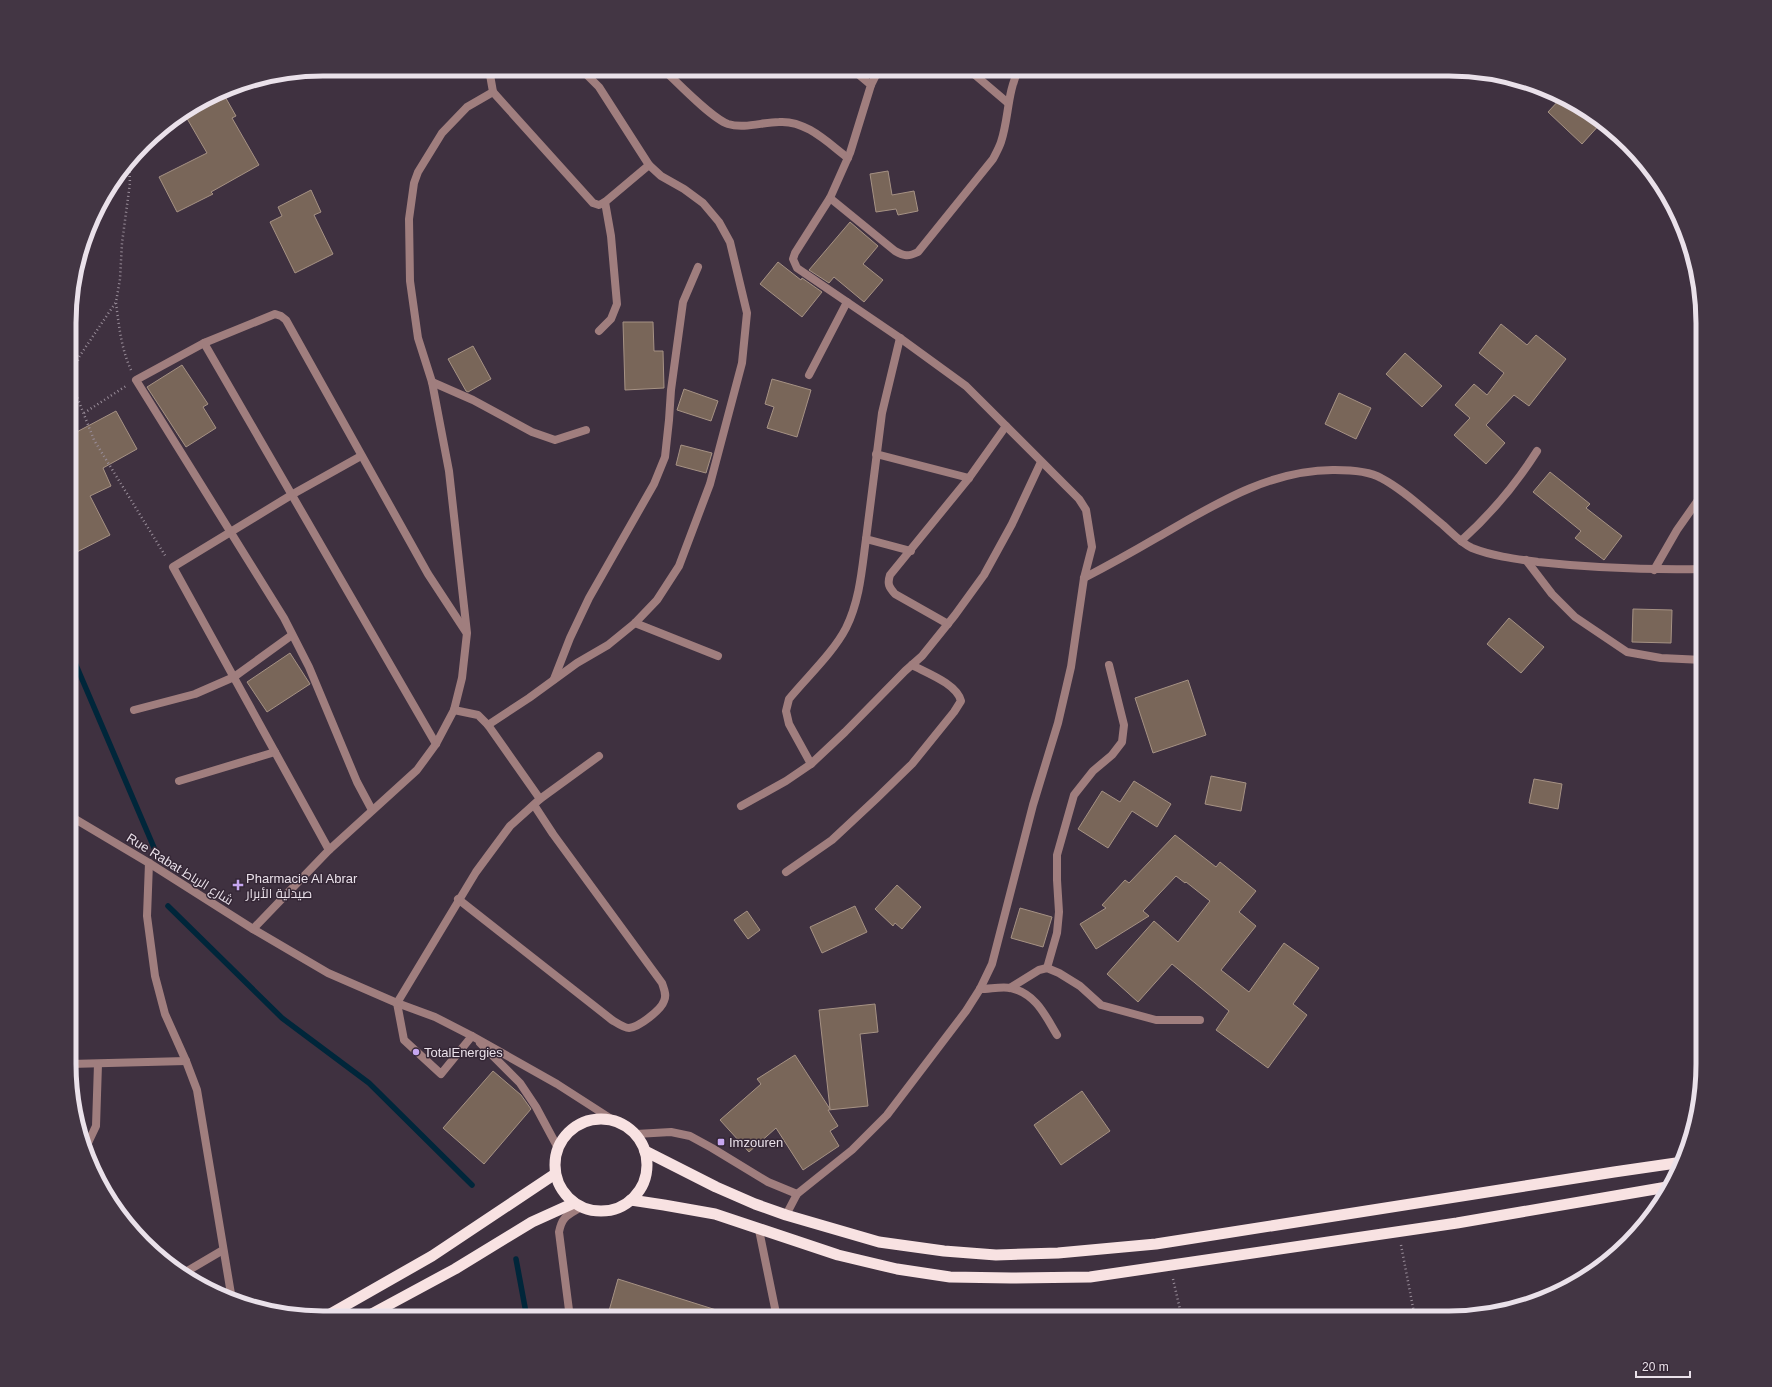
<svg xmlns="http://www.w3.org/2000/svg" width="1772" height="1387" viewBox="0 0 1772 1387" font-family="Arial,Cairo,sans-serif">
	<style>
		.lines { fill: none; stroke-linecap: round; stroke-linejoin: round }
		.stream { stroke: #00263a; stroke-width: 5.5 }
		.building { fill: #796659; stroke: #a69284 }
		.path { stroke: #998d99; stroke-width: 2.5; stroke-dasharray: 1 3; stroke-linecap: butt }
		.service { stroke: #a07e7e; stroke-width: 8 }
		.minor { stroke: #a07e7e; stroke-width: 8 }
		.tertiary { stroke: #a07e7e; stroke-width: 8 }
		.trunk { stroke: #f8e2e2; stroke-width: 11 }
		.poi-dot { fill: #c6a6f0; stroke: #352736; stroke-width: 1.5 }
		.labels { text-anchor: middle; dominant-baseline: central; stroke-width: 3; stroke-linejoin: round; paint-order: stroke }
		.street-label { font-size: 13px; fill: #eae1ea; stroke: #352736 }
		.poi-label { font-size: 13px; fill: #eae1ea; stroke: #352736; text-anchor: start }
		.rim { fill: none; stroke: #eae1ea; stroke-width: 5 }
	</style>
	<rect width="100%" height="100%" fill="#3f3140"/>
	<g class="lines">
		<g class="stream">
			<path d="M 70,651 L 158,857"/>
			<path d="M 168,906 L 282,1018 L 369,1083 L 472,1185"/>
			<path d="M 516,1259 L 527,1318"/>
		</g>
	</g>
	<g class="building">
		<path d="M 223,93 L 236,116 L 232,118 L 259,165 L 211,192 L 213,194 L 177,212 L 159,177 L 207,153 L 185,115 Z"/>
		<path d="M 1561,98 L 1601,123 L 1582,144 L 1548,112 Z"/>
		<path d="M 888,171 L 892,195 L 914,191 L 918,211 L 898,215 L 896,209 L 876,212 L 870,174 Z"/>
		<path d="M 311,190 L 321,212 L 314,215 L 333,254 L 295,273 L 270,222 L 282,216 L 278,207 Z"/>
		<path d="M 850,222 L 878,246 L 863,264 L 883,280 L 864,302 L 834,277 L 829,283 L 809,270 Z"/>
		<path d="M 778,262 L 801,280 L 802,278 L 822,292 L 802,317 L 760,284 Z"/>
		<path d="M 623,322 L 653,322 L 654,351 L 663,351 L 664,388 L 625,390 Z"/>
		<path d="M 1501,324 L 1527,345 L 1536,335 L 1566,359 L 1529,406 L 1514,395 L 1486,425 L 1505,443 L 1486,464 L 1454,435 L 1470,418 L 1455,405 L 1474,384 L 1487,395 L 1504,373 L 1479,353 Z"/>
		<path d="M 473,346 L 491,379 L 468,392 L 466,391 L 448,359 Z"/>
		<path d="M 1405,353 L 1442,386 L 1422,407 L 1386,374 Z"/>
		<path d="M 182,365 L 208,404 L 203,407 L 216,428 L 186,447 L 147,387 Z"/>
		<path d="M 772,379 L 811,390 L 797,437 L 767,428 L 774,407 L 765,404 Z"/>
		<path d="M 684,389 L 718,401 L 711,421 L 677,410 Z"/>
		<path d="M 1339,393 L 1371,408 L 1356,439 L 1325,424 Z"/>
		<path d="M 116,411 L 137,449 L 103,468 L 111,486 L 90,496 L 110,535 L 71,555 L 71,435 Z"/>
		<path d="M 681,445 L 712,453 L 706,473 L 676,465 Z"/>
		<path d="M 1550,472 L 1590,504 L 1586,508 L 1622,536 L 1604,560 L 1575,538 L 1581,531 L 1533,492 Z"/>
		<path d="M 1633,609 L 1672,610 L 1671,643 L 1632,642 Z"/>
		<path d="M 1509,618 L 1544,647 L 1521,673 L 1487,644 Z"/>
		<path d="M 290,653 L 310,684 L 267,712 L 247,682 Z"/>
		<path d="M 1188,680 L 1206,735 L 1153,753 L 1135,698 Z"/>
		<path d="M 1211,776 L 1246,783 L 1241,811 L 1205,804 Z"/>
		<path d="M 1534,779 L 1562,784 L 1558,809 L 1529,803 Z"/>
		<path d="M 1134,781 L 1171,804 L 1157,827 L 1132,811 L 1108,848 L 1078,829 L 1102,791 L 1120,802 Z"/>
		<path d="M 1175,835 L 1216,867 L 1220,862 L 1256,891 L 1239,912 L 1256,926 L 1221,970 L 1249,992 L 1284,943 L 1319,968 L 1293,1004 L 1307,1015 L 1268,1068 L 1216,1030 L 1229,1011 L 1172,964 L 1138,1002 L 1107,974 L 1154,921 L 1178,942 L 1210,901 L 1186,882 L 1185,883 L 1176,876 L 1143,911 L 1149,916 L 1096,949 L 1080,924 L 1106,908 L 1102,905 L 1125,880 L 1129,883 Z"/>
		<path d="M 897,885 L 921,907 L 902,929 L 895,923 L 893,926 L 875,909 Z"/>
		<path d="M 855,906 L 867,932 L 822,953 L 810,927 Z"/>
		<path d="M 1020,908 L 1052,917 L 1043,947 L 1011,938 Z"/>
		<path d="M 747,911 L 760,930 L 748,939 L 734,920 Z"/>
		<path d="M 875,1004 L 878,1032 L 860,1034 L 868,1106 L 828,1110 L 838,1126 L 830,1131 L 839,1146 L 803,1170 L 776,1128 L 749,1152 L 720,1120 L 761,1084 L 757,1079 L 795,1055 L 830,1109 L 819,1010 Z"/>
		<path d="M 493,1071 L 521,1095 L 531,1109 L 484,1164 L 443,1128 Z"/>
		<path d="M 1082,1091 L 1110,1131 L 1061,1165 L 1034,1125 Z"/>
		<path d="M 618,1279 L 729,1314 L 729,1318 L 607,1318 Z"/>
	</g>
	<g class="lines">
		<g class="path">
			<path d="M 129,164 L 130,183 L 122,243 L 120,279 L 116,302 L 79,357 L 73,375 L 72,384 L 94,440 L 166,557"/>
			<path d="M 116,303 C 119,326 121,348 131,370"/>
			<path d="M 84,413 L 126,386"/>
			<path d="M 1401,1245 L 1415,1318"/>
			<path d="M 1173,1279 L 1182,1318"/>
		</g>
		<g class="service">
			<path d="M 980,989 C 990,989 1002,986 1011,988 C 1036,994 1045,1015 1057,1035"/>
			<path d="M 397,1003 L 404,1040 L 441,1074 L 472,1036"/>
			<path d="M 759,1230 L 777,1318"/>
			<path d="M 570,1318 L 559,1232 C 562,1216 568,1215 581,1207"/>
		</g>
		<g class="minor">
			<path d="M 663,69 C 677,82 711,118 728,124 C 744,129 763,122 779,122 C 806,120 828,143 848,158"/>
			<path d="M 968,69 L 1008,103"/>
			<path d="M 871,85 L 879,69"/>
			<path d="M 493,92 L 593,203 L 599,205 L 605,202 L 649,165 L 599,87 L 581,69"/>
			<path d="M 830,198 L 895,251 C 904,256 908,257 918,252 L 993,159 C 996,153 999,148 1001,142 C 1009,118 1007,92 1019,69"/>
			<path d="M 599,331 L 611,319 L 617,304 L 611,236 L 605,202"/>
			<path d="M 900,338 L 882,413 L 866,539 L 911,551"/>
			<path d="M 204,343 L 136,380 L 284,618 L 309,667 L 357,782 L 372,810"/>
			<path d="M 809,375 L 847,302"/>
			<path d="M 432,382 L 473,400 L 532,432 L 555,440 L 586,430"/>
			<path d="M 876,454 L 969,478"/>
			<path d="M 1461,541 C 1491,514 1516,484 1537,451"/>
			<path d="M 1526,560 L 1552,594 L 1575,617 L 1627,652 L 1661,658 L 1703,660"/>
			<path d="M 1654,570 L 1677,530 L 1703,493"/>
			<path d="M 1084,578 C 1109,565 1134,551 1158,537 C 1212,506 1270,469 1335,470 C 1349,470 1369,471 1381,478 C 1404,490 1423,509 1443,525 C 1452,533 1461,543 1472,548 C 1492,556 1516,559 1538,562 C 1593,568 1648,570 1703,569"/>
			<path d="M 635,623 L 718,656"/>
			<path d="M 948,624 L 895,594 C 889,587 887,584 890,575 L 969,478 L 1006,426"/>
			<path d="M 554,679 L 570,638 L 589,598 L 654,484 L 665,457 L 669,420 L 671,390 L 683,302 L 698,267"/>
			<path d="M 134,710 L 195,694 L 234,677 L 292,635"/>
			<path d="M 454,710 L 478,715 L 488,725 L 540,799"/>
			<path d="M 488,725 L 529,698 L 577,663 L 608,645 L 635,623 L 657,600 L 679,566 L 710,484 L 742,363 L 747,313 L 730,242 L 719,222 L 703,203 L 684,189 L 661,176 L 649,165"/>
			<path d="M 436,744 L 204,343 L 275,314 L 281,316 L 286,320 L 428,574 L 466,632"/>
			<path d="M 811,764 L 789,724 L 786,711 L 789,699 C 807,677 833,653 846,628 C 860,600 862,568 866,539"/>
			<path d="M 179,781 L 275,752"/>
			<path d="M 741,806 L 786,781 L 811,764 L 845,732 L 905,671 L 922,656 L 955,615 L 984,575 L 1012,524 L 1041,462"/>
			<path d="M 329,850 L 173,567 L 293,494 L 361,456"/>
			<path d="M 149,863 L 147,916 L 155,976 L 165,1014 L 186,1061 L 197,1090 L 232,1300"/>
			<path d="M 786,872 L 832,840 L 877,798 L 912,764 L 954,712 L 961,701 C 957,684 927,673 912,665"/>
			<path d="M 458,899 L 612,1020 C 617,1023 624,1028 629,1028 C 639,1027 661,1010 664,1001 C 667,995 664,989 662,983 L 553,834 L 534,805"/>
			<path d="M 253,929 L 329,850 L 417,770 L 436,744 L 454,710 L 462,678 L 467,633 L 449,471 L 432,382 L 418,338 L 410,281 L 409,219 L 414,183 L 418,172 L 442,133 L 467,107 L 493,92 L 489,69"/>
			<path d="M 1047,968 L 1057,933 L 1059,912 L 1057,880 L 1057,855 L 1074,795 L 1093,771 L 1112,755 L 1122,742 L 1124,725 L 1109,665"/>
			<path d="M 1010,988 L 1039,970 L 1047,968 L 1059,973 L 1080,986 L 1101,1005 L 1156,1020 L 1200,1020"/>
			<path d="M 397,1003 L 476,872 L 510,826 L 540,799 L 599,756"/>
			<path d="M 70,1064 L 186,1061"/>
			<path d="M 636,1134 L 671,1132 L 690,1136 L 712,1148 L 768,1182 L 797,1194"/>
			<path d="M 87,1145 L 96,1126 L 98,1064"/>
			<path d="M 786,1215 L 797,1194 L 852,1150 L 887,1115 L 966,1011 L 980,989 L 992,964 L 1033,805 L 1058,723 L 1071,667 L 1084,578 L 1092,547 L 1086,510 L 1079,499 L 966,386 L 900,338 L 797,268 L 793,259 L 795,253 L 830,198 L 850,153 L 871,85 L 852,69"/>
			<path d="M 184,1273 L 223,1250"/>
		</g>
		<g class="tertiary">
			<path d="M 70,816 L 149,863 L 253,929 L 328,973 L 397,1003 L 435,1017 L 472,1036 L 557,1084 L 613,1120"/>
			<path d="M 480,1043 L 520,1083 L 536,1107 L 558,1148"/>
		</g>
		<g class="trunk">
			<circle cx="601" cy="1165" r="46"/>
			<path d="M 645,1151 L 716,1187 L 755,1204 L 786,1215 L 879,1242 L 944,1251 L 996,1255 L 1058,1253 L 1156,1244 L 1614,1172 L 1683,1162"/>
			<path d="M 631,1200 L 664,1205 L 715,1214 L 838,1255 L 897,1269 L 950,1277 L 1011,1278 L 1090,1277 L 1457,1223 L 1667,1187"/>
			<path d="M 325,1317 L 432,1256 L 555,1174"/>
			<path d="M 366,1317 L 455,1269 L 532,1222 L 574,1203"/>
		</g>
	</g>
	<g class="poi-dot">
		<path d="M236 879h4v4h4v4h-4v4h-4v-4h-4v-4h4z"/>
		<circle cx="416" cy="1052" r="4"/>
		<rect x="717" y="1138" width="8" height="8" rx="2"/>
	</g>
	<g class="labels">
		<g class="street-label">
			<text transform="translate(180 869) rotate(32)">Rue Rabat شارع الرباط</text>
		</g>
		<g class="poi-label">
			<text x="246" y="878">Pharmacie Al Abrar<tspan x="246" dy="15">صيدلية الأبرار</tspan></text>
			<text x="424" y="1052">TotalEnergies</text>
			<text x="729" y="1142">Imzouren</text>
		</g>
	</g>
	<path d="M0 0H1772V1387H0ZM323 76H1449A247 247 0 0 1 1696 323V1064A247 247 0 0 1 1449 1311H323A247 247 0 0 1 76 1064V323A247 247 0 0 1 323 76Z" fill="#433644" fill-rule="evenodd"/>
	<path class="rim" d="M323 76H1449A247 247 0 0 1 1696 323V1064A247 247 0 0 1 1449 1311H323A247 247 0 0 1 76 1064V323A247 247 0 0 1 323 76Z"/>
	<path d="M1636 1371v6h54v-6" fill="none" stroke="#eae1ea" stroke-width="2"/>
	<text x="1642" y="1371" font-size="12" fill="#eae1ea" stroke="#352736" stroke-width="3" paint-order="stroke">20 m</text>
</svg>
